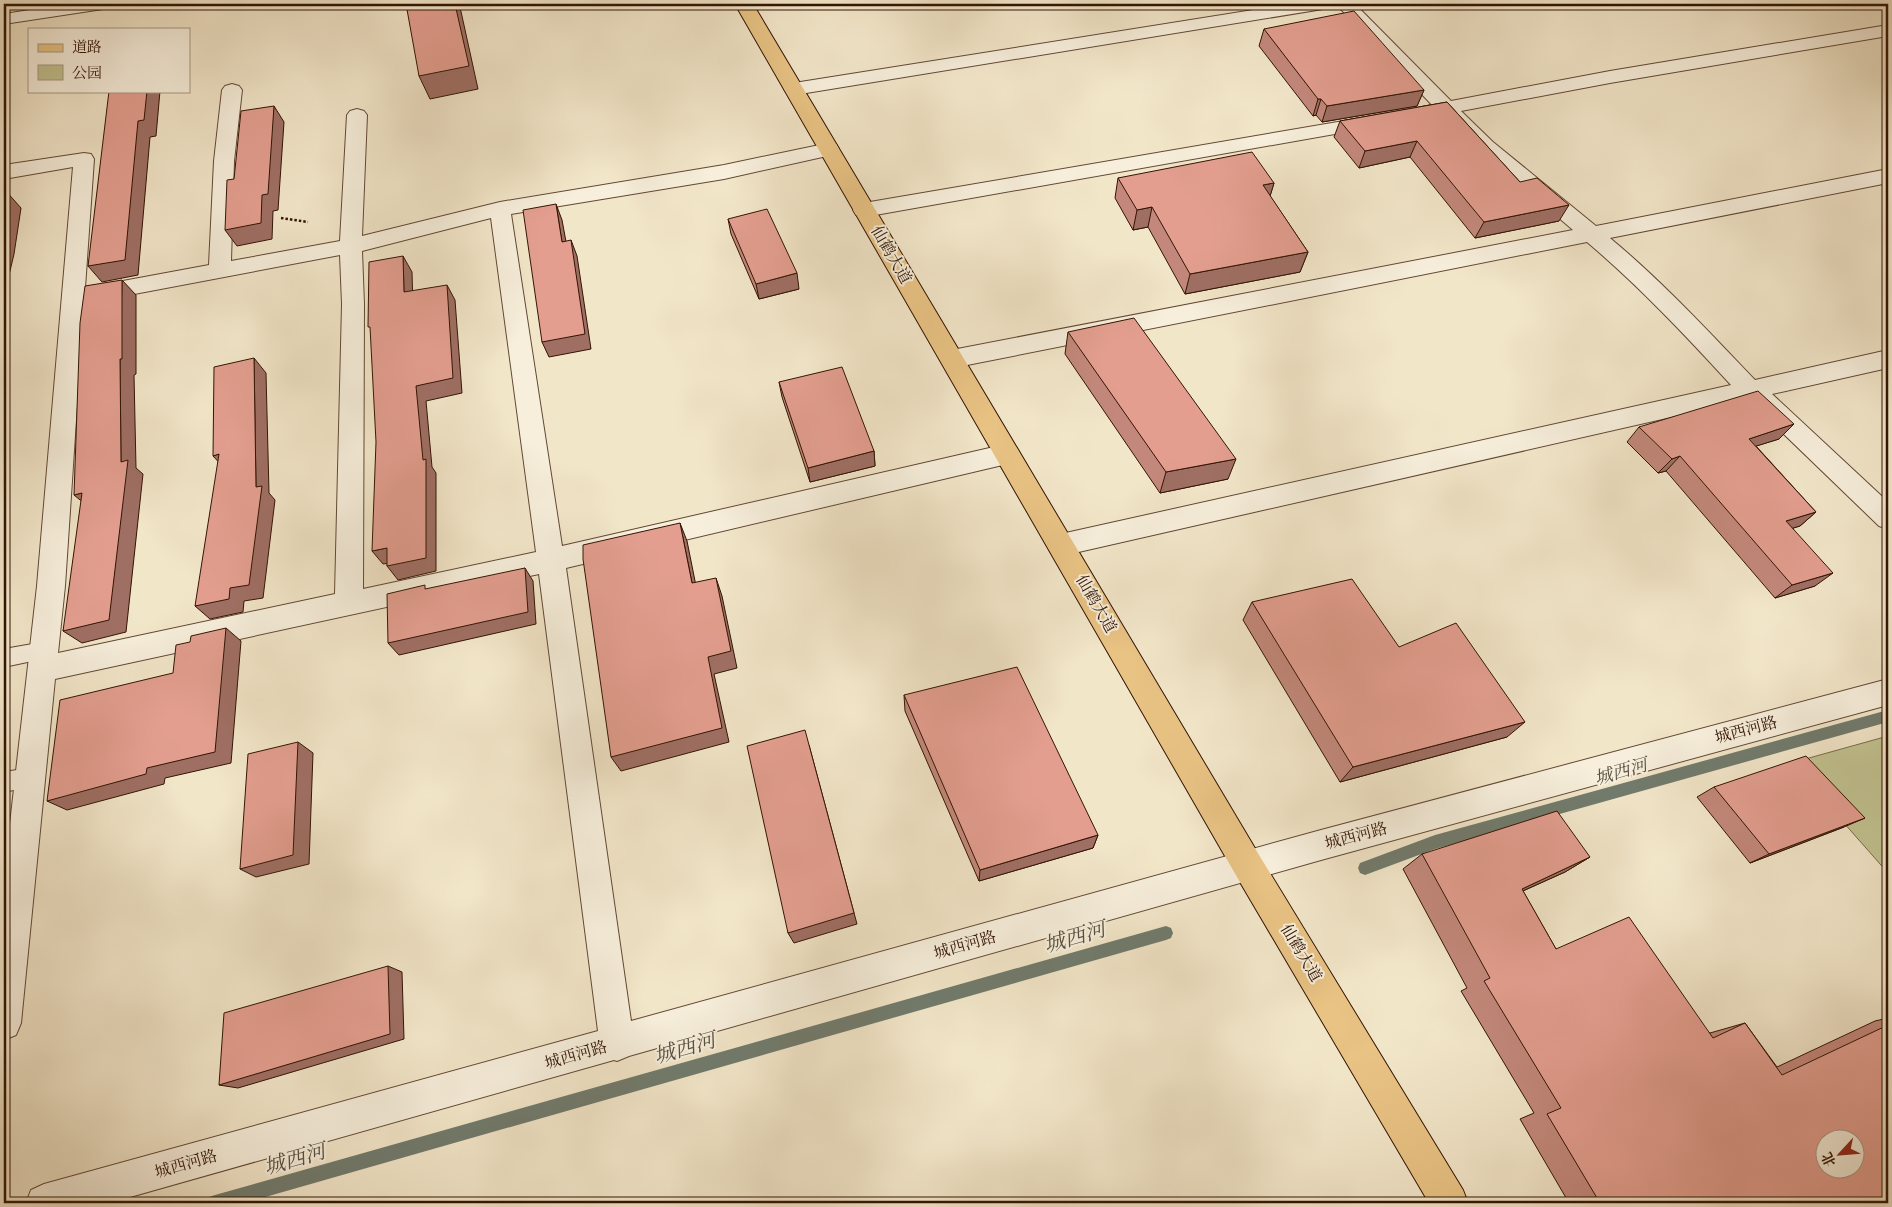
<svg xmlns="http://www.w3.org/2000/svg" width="1892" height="1207" viewBox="0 0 1892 1207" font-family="'Libre Bodoni','Noto Serif SC',serif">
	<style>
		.green { fill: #c2c391; stroke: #7a6c4a }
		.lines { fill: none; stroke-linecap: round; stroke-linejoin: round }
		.stream { fill: #717b6d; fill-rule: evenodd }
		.lane-casing { stroke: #624835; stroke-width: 2 }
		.street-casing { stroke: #624835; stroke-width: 2 }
		.primary-casing { stroke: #321404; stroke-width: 2 }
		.path { stroke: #321404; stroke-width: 2.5; stroke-dasharray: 2.5 2; stroke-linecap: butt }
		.lane { fill: #f7efdc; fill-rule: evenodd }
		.street { fill: #f7efdc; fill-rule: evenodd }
		.primary { fill: #e9c384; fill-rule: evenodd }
		.wall { fill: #c3887b; stroke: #321404 }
		.shaded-wall { fill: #9f6f64; stroke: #321404 }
		.building { fill: #e39e8f; stroke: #321404; fill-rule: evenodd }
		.labels { text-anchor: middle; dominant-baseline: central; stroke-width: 4; stroke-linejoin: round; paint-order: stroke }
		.street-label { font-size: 16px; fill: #321404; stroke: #f7efdc }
		.water-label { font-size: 18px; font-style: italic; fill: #575041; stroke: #f7efdc }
		.near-water-label { font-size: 21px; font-style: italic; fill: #575041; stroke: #f7efdc }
	</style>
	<rect width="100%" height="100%" fill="#f2e6c9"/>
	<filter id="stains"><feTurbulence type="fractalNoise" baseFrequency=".004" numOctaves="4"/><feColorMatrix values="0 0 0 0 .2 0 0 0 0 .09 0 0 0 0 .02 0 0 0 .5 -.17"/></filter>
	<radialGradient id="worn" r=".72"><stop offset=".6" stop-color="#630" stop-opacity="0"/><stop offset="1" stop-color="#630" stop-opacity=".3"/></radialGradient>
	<path class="green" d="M 1888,736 L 1888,873 L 1791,763 Z"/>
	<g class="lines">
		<g class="stream">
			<path d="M 1888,710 L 1888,722 L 1435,849 L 1365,875 L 1360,873 L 1358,868 L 1360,863 L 1435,835 Z"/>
			<path d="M 1166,926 L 1171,928 L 1173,933 L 1171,938 L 1166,940 L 244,1203 L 207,1203 L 209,1197 L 215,1195 Z"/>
		</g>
		<defs>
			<g id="lane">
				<path d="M 44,642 L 51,645 L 54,651 L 51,657 L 4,667 L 4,649 Z"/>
				<path d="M 30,768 L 38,771 L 41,778 L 38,785 L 4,792 L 4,772 Z"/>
			</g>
			<g id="street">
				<path d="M 69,4 L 112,4 L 109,8 L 103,9 L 4,24 L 4,14 Z"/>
				<path d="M 1291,4 L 1332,4 L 1329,8 L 1323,9 L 794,95 L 787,93 L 784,89 L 787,85 L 794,83 Z"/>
				<path d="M 1336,4 L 1355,4 L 1451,101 L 1610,71 L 1888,25 L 1888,36 L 1610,83 L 1461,111 L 1493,142 L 1596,226 L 1888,169 L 1888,183 L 1610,238 C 1662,281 1708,331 1755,380 L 1888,350 L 1888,368 L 1772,394 L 1888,502 L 1888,529 L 1879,526 L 1766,417 L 1746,400 L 1061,556 L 1052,553 L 1048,545 L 1052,537 L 1061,534 L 1731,385 C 1685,335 1639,286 1587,242 L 952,368 L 944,365 L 940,359 L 944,353 L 952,350 L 1573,230 L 1479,150 L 1442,115 L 1415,120 L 1408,118 L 1405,114 L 1408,110 L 1432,105 Z"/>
				<path d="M 232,84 L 239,86 L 242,90 L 234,161 L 231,261 L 340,241 L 347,115 L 350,111 L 357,109 L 364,111 L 367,115 L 362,236 L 500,202 L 724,165 L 829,143 L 836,144 L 839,149 L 836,154 L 724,179 L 511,214 L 562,546 L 1007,444 L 1016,447 L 1020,454 L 1016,461 L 1007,464 L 566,568 L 631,1021 L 1321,830 L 1888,679 L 1888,705 L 1321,860 L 629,1056 L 617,1061 L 614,1060 L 109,1203 L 26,1203 L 31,1190 L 44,1184 L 598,1031 L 539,574 L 55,679 L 21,1023 L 16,1035 L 4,1040 L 4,877 L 37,586 L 73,167 L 4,179 L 4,165 L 84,153 L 91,154 L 94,159 L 85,288 L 209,265 L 214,161 L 222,90 L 225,86 ZM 491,218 L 536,552 L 363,589 L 364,304 L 362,251 ZM 340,255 L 342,304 L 335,594 L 58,653 L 65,586 L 84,300 L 92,302 Z"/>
				<path d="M 1373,116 L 1380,118 L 1383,122 L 1380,126 L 864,217 L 856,215 L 853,210 L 856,205 L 864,203 Z"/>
			</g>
			<path id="primary" d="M 735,4 L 753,4 L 1259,855 L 1463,1190 L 1468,1203 L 1429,1203 L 1237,877 Z"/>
		</defs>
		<use href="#lane" class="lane-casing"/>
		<use href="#street" class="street-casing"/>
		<use href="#primary" class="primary-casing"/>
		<path class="path" d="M 281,218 L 308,222"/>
		<use href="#lane" class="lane"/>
		<use href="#street" class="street"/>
		<use href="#primary" class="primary"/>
	</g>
	<g class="wall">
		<path d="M 1264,29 L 1424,90 L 1417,106 L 1322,122 L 1316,115 L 1313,116 L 1259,46 Z"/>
		<path d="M 1447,102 L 1520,182 L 1559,221 L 1475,238 L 1410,157 L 1359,168 L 1334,137 L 1340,121 Z"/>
		<path d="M 1118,178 L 1274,183 L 1270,196 L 1308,252 L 1300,272 L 1185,294 L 1148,227 L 1133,230 L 1115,198 Z"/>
		<path d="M 728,219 L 799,289 L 759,299 L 731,234 Z"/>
		<path d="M 1068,332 L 1228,479 L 1160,493 L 1065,354 Z"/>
		<path d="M 779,382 L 874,451 L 875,466 L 810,482 L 782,397 Z"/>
		<path d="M 1639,427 L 1779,439 L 1756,446 L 1816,512 L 1800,526 L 1793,528 L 1815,586 L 1775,598 L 1666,471 L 1658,473 L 1627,442 Z"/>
		<path d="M 1252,602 L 1399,647 L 1507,737 L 1340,782 L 1243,620 Z"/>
		<path d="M 904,695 L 1098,835 L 1093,848 L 979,881 L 905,711 Z"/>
		<path d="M 1714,787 L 1844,827 L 1750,863 L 1697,797 Z"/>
		<path d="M 1422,854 L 1590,857 L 1565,872 L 1523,891 L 1556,949 L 1710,1033 L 1745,1023 L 1777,1067 L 1875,1021 L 1888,1018 L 1888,1203 L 1569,1203 L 1520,1119 L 1534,1113 L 1461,991 L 1467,988 L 1403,869 Z"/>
	</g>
	<g class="shaded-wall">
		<path d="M 455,4 L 459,4 L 460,7 L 478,89 L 430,99 L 419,76 Z"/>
		<path d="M 970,4 L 990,4 L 970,8 Z"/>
		<path d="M 1424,90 L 1417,106 L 1322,122 L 1327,106 Z"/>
		<path d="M 147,91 L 160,91 L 156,136 L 150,137 L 138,275 L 102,282 L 88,266 L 138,121 Z"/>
		<path d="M 1318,99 L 1321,99 L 1316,115 L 1313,116 Z"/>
		<path d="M 274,106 L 284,122 L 278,210 L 273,211 L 272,239 L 237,246 L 225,230 L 262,195 Z"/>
		<path d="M 1417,141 L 1410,157 L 1359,168 L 1365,151 Z"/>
		<path d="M 1274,183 L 1268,203 L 1263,185 Z"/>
		<path d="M 5,190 L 21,208 L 14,254 L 4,296 L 4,196 Z"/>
		<path d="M 556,204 L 562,220 L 569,258 L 562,242 Z"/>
		<path d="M 1569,205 L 1559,221 L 1475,238 L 1484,222 Z"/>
		<path d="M 1152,207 L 1148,227 L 1133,230 L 1137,210 Z"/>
		<path d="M 571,240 L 577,256 L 591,349 L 549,357 L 542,342 Z"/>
		<path d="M 1308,252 L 1300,272 L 1185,294 L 1190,274 Z"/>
		<path d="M 403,256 L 412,272 L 413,308 L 404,292 Z"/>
		<path d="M 797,273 L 799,289 L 759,299 L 756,284 Z"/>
		<path d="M 122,280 L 136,295 L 136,374 L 134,375 L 136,468 L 143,474 L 126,632 L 82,643 L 63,631 L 121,462 L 120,359 Z"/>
		<path d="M 447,285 L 455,300 L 462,393 L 426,401 L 432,467 L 436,473 L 436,571 L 398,580 L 387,566 L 416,386 Z"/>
		<path d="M 254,358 L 266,373 L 269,493 L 275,500 L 263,598 L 244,601 L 243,612 L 210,619 L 195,606 L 230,588 L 256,487 Z"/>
		<path d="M 1794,424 L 1779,439 L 1734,453 L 1749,439 Z"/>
		<path d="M 874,451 L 875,466 L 810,482 L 808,468 Z"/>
		<path d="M 219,454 L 226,470 L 213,456 Z"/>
		<path d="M 1680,456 L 1666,471 L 1658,473 L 1672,459 Z"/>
		<path d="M 1236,459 L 1228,479 L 1160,493 L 1166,472 Z"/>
		<path d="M 82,493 L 91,509 L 74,495 Z"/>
		<path d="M 1816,512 L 1800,526 L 1770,535 L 1786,521 Z"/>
		<path d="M 680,523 L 687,541 L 699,601 L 692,583 Z"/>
		<path d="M 387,548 L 398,562 L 383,564 L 372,551 Z"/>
		<path d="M 525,568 L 533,581 L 536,624 L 399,655 L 388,643 Z"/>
		<path d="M 1833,573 L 1815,586 L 1775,598 L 1792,585 Z"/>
		<path d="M 716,578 L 722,596 L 737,668 L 714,674 L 729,742 L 621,771 L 611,757 L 708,657 Z"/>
		<path d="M 226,628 L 241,641 L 231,763 L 165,778 L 164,784 L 67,810 L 47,801 L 147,768 Z"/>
		<path d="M 1525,722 L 1507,737 L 1340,782 L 1353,767 Z"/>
		<path d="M 298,742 L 313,753 L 309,864 L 256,877 L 240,869 Z"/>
		<path d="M 809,745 L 857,924 L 794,943 L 788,933 Z"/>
		<path d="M 1865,818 L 1844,827 L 1750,863 L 1769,854 Z"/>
		<path d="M 1098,835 L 1093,848 L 979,881 L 980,870 Z"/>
		<path d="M 1590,857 L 1565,872 L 1498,902 L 1522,889 Z"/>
		<path d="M 388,966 L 402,972 L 404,1039 L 238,1088 L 219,1085 Z"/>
	</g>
	<g class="building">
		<path d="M 406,4 L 455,4 L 469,66 L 419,76 Z"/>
		<path d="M 1354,11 L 1424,90 L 1327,106 L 1321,99 L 1318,99 L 1264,29 Z"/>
		<path d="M 109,91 L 147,91 L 144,120 L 138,121 L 125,260 L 88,266 Z"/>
		<path d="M 1447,102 L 1520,182 L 1537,178 L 1569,205 L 1484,222 L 1417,141 L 1365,151 L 1340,121 Z"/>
		<path d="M 274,106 L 268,194 L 262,195 L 261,223 L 225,230 L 227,180 L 234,179 L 241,111 Z"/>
		<path d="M 1252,152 L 1274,183 L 1263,185 L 1308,252 L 1190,274 L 1152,207 L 1137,210 L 1118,178 Z"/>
		<path d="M 556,204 L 562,242 L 571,240 L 585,334 L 542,342 L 523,210 Z"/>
		<path d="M 767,209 L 797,273 L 756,284 L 728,219 Z"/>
		<path d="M 403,256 L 404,292 L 447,285 L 453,378 L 416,386 L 423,460 L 426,459 L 426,558 L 387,566 L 387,548 L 372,551 L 376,442 L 370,327 L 368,327 L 369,262 Z"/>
		<path d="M 122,280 L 122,359 L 120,359 L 121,462 L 128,460 L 109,620 L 63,631 L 82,493 L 74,495 L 80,323 L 85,286 Z"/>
		<path d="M 1134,318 L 1236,459 L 1166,472 L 1068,332 Z"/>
		<path d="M 254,358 L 256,487 L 262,486 L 249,585 L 230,588 L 229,599 L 195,606 L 219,454 L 213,456 L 214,367 Z"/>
		<path d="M 842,367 L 874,451 L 808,468 L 779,382 Z"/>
		<path d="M 1758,391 L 1794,424 L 1749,439 L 1816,512 L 1786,521 L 1833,573 L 1792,585 L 1680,456 L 1672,459 L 1639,427 Z"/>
		<path d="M 680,523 L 692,583 L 716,578 L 731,651 L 708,657 L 722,728 L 611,757 L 583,559 L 583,545 Z"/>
		<path d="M 525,568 L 528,612 L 388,643 L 387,594 L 425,585 L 425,589 Z"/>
		<path d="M 1352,579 L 1399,647 L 1456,623 L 1525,722 L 1353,767 L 1252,602 Z"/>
		<path d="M 226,628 L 215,752 L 147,768 L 146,774 L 47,801 L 60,700 L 173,673 L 176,645 L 190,642 L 191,636 Z"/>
		<path d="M 1017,667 L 1098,835 L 980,870 L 904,695 Z"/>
		<path d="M 805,730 L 854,913 L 788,933 L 747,746 Z"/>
		<path d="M 298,742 L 293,855 L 240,869 L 248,754 Z"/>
		<path d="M 1806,756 L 1865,818 L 1769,854 L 1714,787 Z"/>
		<path d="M 1557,811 L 1590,857 L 1522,889 L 1556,949 L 1629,917 L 1713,1038 L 1745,1023 L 1782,1075 L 1888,1025 L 1888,1203 L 1600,1203 L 1547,1114 L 1561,1108 L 1484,981 L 1490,978 L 1422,854 ZM 1824,1140 L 1854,1140 L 1854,1170 L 1824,1170 Z"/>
		<path d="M 388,966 L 390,1034 L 219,1085 L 224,1013 Z"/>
	</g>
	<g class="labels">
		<g class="street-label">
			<text transform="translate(891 255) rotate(60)">仙鹤大道</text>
			<text transform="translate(1096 604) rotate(60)">仙鹤大道</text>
			<text transform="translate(1746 730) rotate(-15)">城西河路</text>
			<text transform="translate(1356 836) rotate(-15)">城西河路</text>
			<text transform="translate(965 945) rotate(-16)">城西河路</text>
			<text transform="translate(1301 953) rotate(59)">仙鹤大道</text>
			<text transform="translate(576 1055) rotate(-16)">城西河路</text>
			<text transform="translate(186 1164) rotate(-16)">城西河路</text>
		</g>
		<g class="water-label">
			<text transform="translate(1621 772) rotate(-16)">城西河</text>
		</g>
		<g class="near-water-label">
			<text transform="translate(1075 938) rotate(-16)">城西河</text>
			<text transform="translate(685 1049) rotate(-16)">城西河</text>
			<text transform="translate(295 1160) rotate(-16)">城西河</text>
		</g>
	</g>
	<rect width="1892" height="1207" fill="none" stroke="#f2e6c9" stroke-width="20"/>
	<rect x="5" y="5" width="1882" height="1197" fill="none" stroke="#321404" stroke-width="2.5"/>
	<rect x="10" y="10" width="1872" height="1187" fill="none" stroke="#321404"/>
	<rect x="28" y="28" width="162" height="65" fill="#f7efdc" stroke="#a89786"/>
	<rect x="38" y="44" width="25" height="8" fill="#e9c384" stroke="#a89786"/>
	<text x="72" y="52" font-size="15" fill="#321404">道路</text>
	<rect x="38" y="65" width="25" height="15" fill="#c2c391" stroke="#a89786"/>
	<text x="72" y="78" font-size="15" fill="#321404">公园</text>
	<g transform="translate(1840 1154) rotate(244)"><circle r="24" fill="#f7efdc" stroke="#a89786"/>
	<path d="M0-4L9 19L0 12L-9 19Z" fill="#8f2418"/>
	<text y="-8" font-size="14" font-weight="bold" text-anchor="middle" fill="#321404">北</text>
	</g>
	<rect width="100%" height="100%" filter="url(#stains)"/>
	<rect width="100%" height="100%" fill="url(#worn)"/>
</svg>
